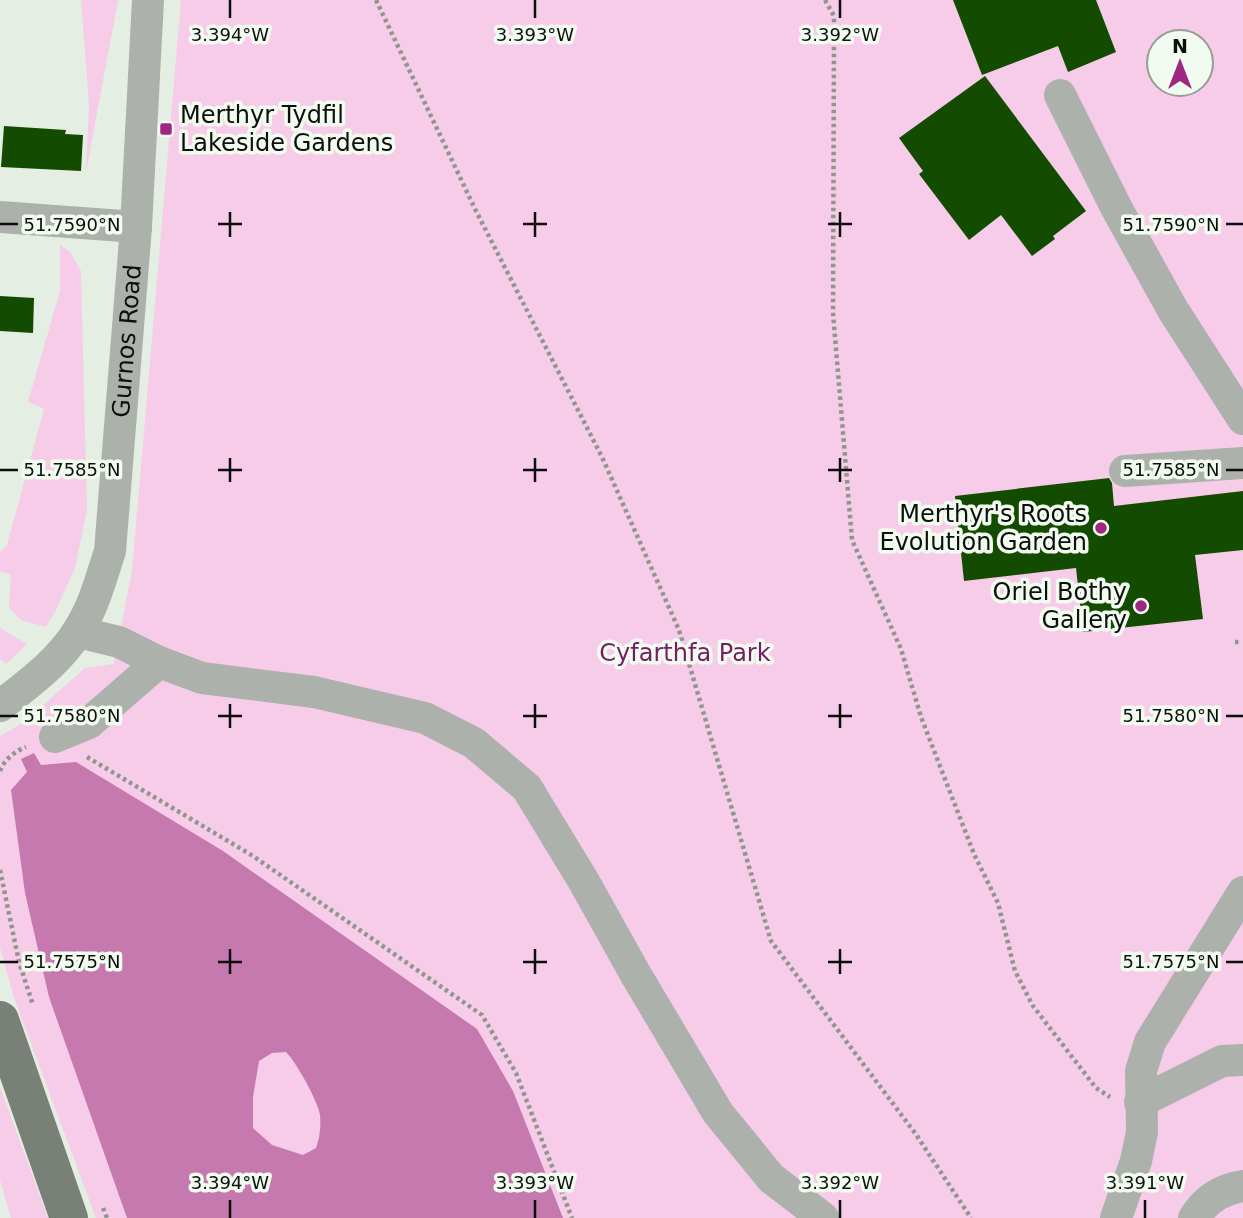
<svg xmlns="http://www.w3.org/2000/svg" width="1243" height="1218" viewBox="0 0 1243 1218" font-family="'DejaVu Sans',sans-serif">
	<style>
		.green { fill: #f7cce9; fill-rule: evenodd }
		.water { fill: #c579af; fill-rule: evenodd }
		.building { fill: #134c00 }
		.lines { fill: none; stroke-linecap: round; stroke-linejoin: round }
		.path { stroke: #8f968d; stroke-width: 4.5; stroke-dasharray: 3.5 3.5; stroke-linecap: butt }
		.minor { stroke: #adb1ac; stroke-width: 32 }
		.major { stroke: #798078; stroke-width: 38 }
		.ticks { fill: none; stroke: #0c0f0b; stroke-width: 2.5 }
		.poi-dot { fill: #9d2883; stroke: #f2fbf0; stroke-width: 2.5 }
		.labels { text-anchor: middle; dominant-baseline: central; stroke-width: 7; stroke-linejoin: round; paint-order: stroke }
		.poi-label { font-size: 24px; fill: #0c0f0b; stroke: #f2fbf0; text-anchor: end }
		.street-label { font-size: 24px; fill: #0c0f0b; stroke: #f2fbf0 }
		.park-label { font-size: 24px; fill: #771c62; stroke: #f2fbf0 }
		.ticks-label { font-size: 18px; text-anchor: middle; fill: #0c0f0b; stroke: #f2fbf0; stroke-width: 7; stroke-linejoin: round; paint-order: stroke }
	</style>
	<rect width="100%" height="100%" fill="#e5eee3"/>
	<g class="green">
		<path d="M 81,0 L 118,0 L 86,172 L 89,104 Z"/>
		<path d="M 181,0 L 1243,0 L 1243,1218 L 96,1218 L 14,998 L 0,948 L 0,736 L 24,722 L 85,668 L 113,664 L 116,654 L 132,571 ZM 1159,42 L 1201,42 L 1201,84 L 1159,84 Z"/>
		<path d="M 60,245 L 70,252 L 81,271 L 87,510 L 75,568 L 56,610 L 46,627 L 21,620 L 9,608 L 11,574 L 0,572 L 0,552 L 7,545 L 44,409 L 28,402 L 60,291 Z"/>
		<path d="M 0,628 L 27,644 L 6,664 L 0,659 Z"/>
		<path d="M 0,1087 L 48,1218 L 11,1218 L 0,1180 Z"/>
	</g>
	<path class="water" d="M 34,753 L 41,765 L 76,762 L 223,851 L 477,1029 L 513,1091 L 563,1218 L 127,1218 L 49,997 L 25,893 L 11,790 L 27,772 L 21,759 ZM 286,1052 C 296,1062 318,1101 320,1115 C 321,1127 320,1137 316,1148 L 303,1155 L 272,1145 L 253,1128 L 253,1097 L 259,1061 L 272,1053 Z"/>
	<g class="building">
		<path d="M 953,0 L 1096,0 L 1116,52 L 1068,72 L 1058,46 L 982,75 Z"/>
		<path d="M 985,76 L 1086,211 L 1053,236 L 1055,239 L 1032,256 L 1001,215 L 969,240 L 919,174 L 923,171 L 899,138 Z"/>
		<path d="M 4,126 L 66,130 L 65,134 L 83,135 L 81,171 L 1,167 Z"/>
		<path d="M 0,296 L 34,298 L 33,333 L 0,331 Z"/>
		<path d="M 1109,478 L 1112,483 L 1114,506 L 1243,491 L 1243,550 L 1195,555 L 1203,619 L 1083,632 L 1076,568 L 964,581 L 955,496 Z"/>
	</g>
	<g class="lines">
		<g class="path">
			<path d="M 376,0 L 476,211 L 602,457 L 679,630 L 771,941 L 915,1133 L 971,1218"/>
			<path d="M 825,0 L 834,16 L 834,33 L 833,313 L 852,540 L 901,649 L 921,717 L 974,854 L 998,903 L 1015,971 L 1033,1006 L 1096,1088 L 1110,1097"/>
			<path d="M 1235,642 L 1239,642"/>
			<path d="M 87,757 L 253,856 L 482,1015 L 516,1073 L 572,1218"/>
			<path d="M 0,771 C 4,760 15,751 26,747"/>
			<path d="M 0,870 L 19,962 L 33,1005"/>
			<path d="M 103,1208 L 107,1218"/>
		</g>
		<g class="minor">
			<path d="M 1060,95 L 1117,209 L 1173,310 L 1243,419"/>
			<path d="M 0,217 L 136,227"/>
			<path d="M 1125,471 L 1243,463"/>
			<path d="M 78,632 L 119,642 L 159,662 L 202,678 L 314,692 L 425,718 L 474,743 L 527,788 L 583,880 L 636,975 L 718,1113 L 771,1178 L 823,1218"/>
			<path id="s1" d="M 0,706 C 27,685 60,661 78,631 C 94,607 101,578 110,551 L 136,227 L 148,0"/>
			<path d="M 55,737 L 89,723 L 159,662"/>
			<path d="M 1140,1102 L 1222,1061 L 1243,1060"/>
			<path d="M 1116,1218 L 1136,1161 L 1142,1132 L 1141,1071 L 1150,1042 L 1243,892"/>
			<path d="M 1194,1218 C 1205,1200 1222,1189 1243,1186"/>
		</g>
		<path class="major" d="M 0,1020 L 69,1218"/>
	</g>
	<path class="ticks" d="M 230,0 L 230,18M 535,0 L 535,18M 840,0 L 840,18M 230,212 L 230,237M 535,212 L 535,237M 840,212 L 840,237M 0,224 L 18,224M 218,224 L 242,224M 523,224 L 547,224M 828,224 L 852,224M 1226,224 L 1243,224M 230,458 L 230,482M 535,458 L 535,482M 840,458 L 840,482M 0,470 L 18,470M 218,470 L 242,470M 523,470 L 547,470M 828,470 L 852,470M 1226,470 L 1243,470M 230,704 L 230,728M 535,704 L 535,728M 840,704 L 840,728M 0,716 L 18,716M 218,716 L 242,716M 523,716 L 547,716M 828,716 L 852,716M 1226,716 L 1243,716M 230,949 L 230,974M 535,949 L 535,974M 840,949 L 840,974M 0,962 L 18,962M 218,962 L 242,962M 523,962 L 547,962M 828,962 L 852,962M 1226,962 L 1243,962M 230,1200 L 230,1218M 535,1200 L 535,1218M 840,1200 L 840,1218M 1145,1200 L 1145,1218"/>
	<g class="poi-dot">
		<rect x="159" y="122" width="14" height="14" rx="3.5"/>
		<circle cx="1101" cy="528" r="7"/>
		<circle cx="1141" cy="606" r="7"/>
	</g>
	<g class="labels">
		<g class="poi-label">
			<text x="180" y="115" text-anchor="start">Merthyr Tydfil<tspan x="180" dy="28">Lakeside Gardens</tspan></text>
			<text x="1087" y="514">Merthyr's Roots<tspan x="1087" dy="28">Evolution Garden</tspan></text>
			<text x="1127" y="592">Oriel Bothy<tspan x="1127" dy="28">Gallery</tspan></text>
		</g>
		<g class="street-label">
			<text stroke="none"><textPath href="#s1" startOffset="406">Gurnos Road</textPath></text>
		</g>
		<g class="park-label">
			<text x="685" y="653">Cyfarthfa Park</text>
		</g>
	</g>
	<g class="ticks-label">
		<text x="230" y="41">3.394°W</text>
		<text x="535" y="41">3.393°W</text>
		<text x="840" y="41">3.392°W</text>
		<text x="72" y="231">51.7590°N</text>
		<text x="1171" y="231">51.7590°N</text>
		<text x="72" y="476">51.7585°N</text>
		<text x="1171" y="476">51.7585°N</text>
		<text x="72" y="722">51.7580°N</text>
		<text x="1171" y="722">51.7580°N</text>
		<text x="72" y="968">51.7575°N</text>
		<text x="1171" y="968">51.7575°N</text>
		<text x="230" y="1189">3.394°W</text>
		<text x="535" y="1189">3.393°W</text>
		<text x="840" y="1189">3.392°W</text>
		<text x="1145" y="1189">3.391°W</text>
	</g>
	<g transform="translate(1180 63)"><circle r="33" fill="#f2fbf0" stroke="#969d94" stroke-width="2"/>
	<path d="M0-5L12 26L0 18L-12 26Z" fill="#9d2883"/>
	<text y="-10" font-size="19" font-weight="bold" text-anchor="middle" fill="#0c0f0b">N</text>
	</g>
</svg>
